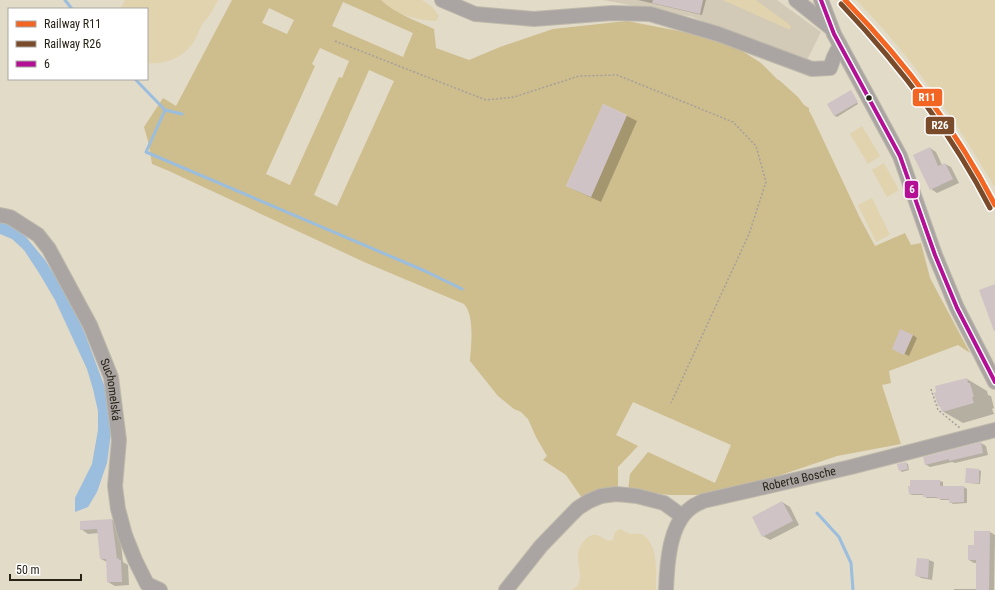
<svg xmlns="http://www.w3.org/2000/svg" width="995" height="590" viewBox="0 0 995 590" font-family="'Roboto Condensed',sans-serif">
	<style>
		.industrial { fill: #d2cab6 }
		.green { fill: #e0d3ae }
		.forest { fill: #cebd8d; fill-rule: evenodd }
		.water { fill: #9bbdde }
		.shadow { fill: #0003 }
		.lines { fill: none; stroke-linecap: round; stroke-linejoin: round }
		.stream { stroke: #9bbdde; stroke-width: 3 }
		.building { fill: #d0c3c5 }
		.minor-casing { stroke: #beb9ab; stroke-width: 16 }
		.path { stroke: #a5a09a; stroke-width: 1.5; stroke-dasharray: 2 2; stroke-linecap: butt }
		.minor { stroke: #aaa5a2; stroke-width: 14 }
		.bus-1-casing { stroke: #fff; stroke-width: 7 }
		.bus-1 { stroke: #b41095; stroke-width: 4 }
		.rail-1-casing { stroke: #fff; stroke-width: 8 }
		.rail-2-casing { stroke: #fff; stroke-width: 8 }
		.rail-1 { stroke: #f26522; stroke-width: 5 }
		.rail-2 { stroke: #7a4b2a; stroke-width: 5 }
		.bus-dot { fill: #282317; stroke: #fff; stroke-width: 1.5 }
		.labels { text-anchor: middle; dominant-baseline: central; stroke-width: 4; stroke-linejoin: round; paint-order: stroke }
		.street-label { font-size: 12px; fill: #282317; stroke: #fff }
		.line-badge { stroke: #fff; stroke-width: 1.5 }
		.badge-label { font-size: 11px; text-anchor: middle; font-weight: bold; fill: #fff }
	</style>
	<rect width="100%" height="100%" fill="#e2dbc8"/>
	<path class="industrial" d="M 603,0 L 777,0 L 821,32 L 806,62 L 749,42 L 693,17 Z"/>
	<g class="green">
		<path d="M 125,0 L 218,0 C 215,6 212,11 209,16 C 206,20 203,23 201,26 C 199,31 197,36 195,40 C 185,57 166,65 147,63 L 147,9 L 120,9 Z"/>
		<path d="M 381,0 L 422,0 L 432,7 L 439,16 L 436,21 C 416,20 395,15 381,0 Z"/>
		<path d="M 724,0 L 756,0 L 790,25 L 791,28 L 791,29 L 788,29 L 727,2 L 725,2 Z"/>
		<path d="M 856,0 L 995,0 L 995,188 C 956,120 911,56 856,0 Z"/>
		<path d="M 862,126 L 880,156 L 868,164 L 850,134 Z"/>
		<path d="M 884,163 L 899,190 L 887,197 L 872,170 Z"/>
		<path d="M 872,198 L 890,235 L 876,242 L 858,205 Z"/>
		<path d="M 620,529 C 624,530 624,532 628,533 C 632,535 637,533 641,534 C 659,542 656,574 656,590 L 571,590 C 573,589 577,587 578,585 C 585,574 571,556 583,542 C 585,540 587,537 590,536 C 600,531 604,544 613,540 L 615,532 Z"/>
	</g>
	<path class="forest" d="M 232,0 L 381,0 C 394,13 417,21 434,29 L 436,48 L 469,60 L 500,47 L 553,29 L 627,21 L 684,32 L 736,47 L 761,63 L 778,80 L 779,80 L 798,97 L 804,105 L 809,108 L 809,111 L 812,116 L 860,218 L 875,246 L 905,233 L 911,245 L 921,243 L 930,278 L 970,353 L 958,345 L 889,371 L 891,383 L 882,385 L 901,444 L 837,456 L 769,479 L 700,495 L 670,495 L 628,490 L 630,474 L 648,452 L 715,483 L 731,445 L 633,402 L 616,435 L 638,446 L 618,467 L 618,486 L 592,493 L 582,498 L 566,475 L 543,460 L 547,456 L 536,437 L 528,419 L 521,412 L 514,409 L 498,396 L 470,361 C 471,345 475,316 464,304 L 364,262 L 169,171 L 152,164 L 148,141 L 144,127 L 163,98 L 176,106 ZM 343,2 L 413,33 L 403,57 L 332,26 ZM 269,8 L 294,20 L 287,34 L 262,23 ZM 320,48 L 349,61 L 342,78 L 339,77 L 290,185 L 266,174 L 315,66 L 312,64 ZM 369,70 L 394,81 L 337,206 L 314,195 ZM 603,104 L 627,115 L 591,197 L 566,186 Z"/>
	<path class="water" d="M 0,222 L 11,225 L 26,237 L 45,260 L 71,302 L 85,334 L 107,393 L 111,433 L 107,463 L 97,492 L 88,507 L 75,512 L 75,498 L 92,464 L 98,430 L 98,411 L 93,389 L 87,369 L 55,300 L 39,273 L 24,250 L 12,239 L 0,234 Z"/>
	<g class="shadow">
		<path d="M 638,0 L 706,0 L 702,15 Z"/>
		<path d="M 850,92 L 858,104 L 837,117 L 835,116 L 828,105 Z"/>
		<path d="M 603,105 L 627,116 L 637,121 L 601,202 L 577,191 L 567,186 Z"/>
		<path d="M 930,148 L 936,152 L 942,165 L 945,164 L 951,167 L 959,183 L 937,193 L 931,189 Z"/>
		<path d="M 913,335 L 917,338 L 909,356 L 898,351 Z"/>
		<path d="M 967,379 L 987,391 L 988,395 L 991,396 L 994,408 L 992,409 L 994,414 L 963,423 L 942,411 L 941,407 L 939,406 Z"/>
		<path d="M 981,443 L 986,446 L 988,455 L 955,463 L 952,462 L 930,467 L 925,464 Z"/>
		<path d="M 906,463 L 908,464 L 909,470 L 902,472 L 900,470 Z"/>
		<path d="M 979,470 L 981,471 L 980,484 L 968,483 L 966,482 Z"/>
		<path d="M 940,481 L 943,482 L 943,487 L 964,487 L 967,489 L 967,503 L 953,504 L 950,502 L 950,500 L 941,500 L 938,498 L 927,498 L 924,496 L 924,495 L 912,495 L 910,494 Z"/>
		<path d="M 782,502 L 790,507 L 799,525 L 770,540 L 763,536 Z"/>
		<path d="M 112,520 L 119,524 L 123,562 L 128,565 L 129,585 L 115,586 L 108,582 L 107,562 L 101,559 L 99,533 L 88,534 L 81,529 Z"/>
		<path d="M 990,532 L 995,535 L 994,590 L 954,590 L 954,589 L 977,589 L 977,563 L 974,563 L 969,560 L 975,546 Z"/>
		<path d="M 929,560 L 934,562 L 932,580 L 921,578 L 916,575 Z"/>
	</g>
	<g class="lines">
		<g class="stream">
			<path d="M 65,0 L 72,9"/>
			<path d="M 135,79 L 165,110 L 146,152 L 425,271 L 462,289"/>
			<path d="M 165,110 L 182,114"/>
			<path d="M 817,513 L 839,537 L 851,563 L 853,590"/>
		</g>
	</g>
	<g class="building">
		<path d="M 653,0 L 703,0 L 700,14 L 652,3 Z"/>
		<path d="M 851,90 L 858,102 L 834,116 L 827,104 Z"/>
		<path d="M 603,104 L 627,115 L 591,197 L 566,186 Z"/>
		<path d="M 930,147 L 938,166 L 945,163 L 953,179 L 930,190 L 913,155 Z"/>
		<path d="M 995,284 L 995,331 L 994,331 L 979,290 Z"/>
		<path d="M 900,329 L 913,335 L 904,355 L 892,349 Z"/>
		<path d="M 967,378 L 968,383 L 970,383 L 974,397 L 972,397 L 974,403 L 942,412 L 940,406 L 938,406 L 934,393 L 936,392 L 935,386 Z"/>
		<path d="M 981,442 L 983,453 L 949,461 L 949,459 L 925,465 L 923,457 Z"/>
		<path d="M 906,462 L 908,469 L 899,471 L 897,464 Z"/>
		<path d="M 966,468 L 979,469 L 979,483 L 965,483 Z"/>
		<path d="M 910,480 L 940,480 L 940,485 L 941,486 L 964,486 L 964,502 L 949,503 L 949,499 L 937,499 L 937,497 L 923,497 L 923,494 L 909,494 L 908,486 L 910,486 Z"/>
		<path d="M 782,501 L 793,521 L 762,537 L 752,517 Z"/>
		<path d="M 112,519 L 117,559 L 119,558 L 119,560 L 121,560 L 122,582 L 107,582 L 106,559 L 100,559 L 97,529 L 80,530 L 80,521 Z"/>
		<path d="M 974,531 L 990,531 L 989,590 L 976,590 L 976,560 L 968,560 L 968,545 L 974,545 Z"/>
		<path d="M 917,558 L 929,559 L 928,578 L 915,576 Z"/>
	</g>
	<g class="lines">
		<defs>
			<g id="minor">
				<path d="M 442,0 L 475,14 L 534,19 L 612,13 L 650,14 L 718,34 L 812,69 L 830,68 L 834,57 L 840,45"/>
				<path d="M 796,0 L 831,28"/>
				<path d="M 821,0 L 834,34 L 900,156 L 935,255 L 957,308 L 995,382"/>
				<path id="s1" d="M 0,215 L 10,217 L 38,235 L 49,249 L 90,325 L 111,377 L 119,440 L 115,486 L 118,509 L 125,535 L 135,560 L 147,584 L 160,590"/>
				<path d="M 506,590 L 541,546 L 570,516 L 578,508 L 589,501 L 601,496 L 616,494 L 637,496 L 664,503 L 682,516"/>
				<path id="s2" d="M 666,590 C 667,564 669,523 692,507 C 696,504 700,503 703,501 L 851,467 L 995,430"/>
			</g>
		</defs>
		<use href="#minor" class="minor-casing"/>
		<g class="path">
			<path d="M 335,41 L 486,100 L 514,97 L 579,76 L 617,75 L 733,122 L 756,146 L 766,182 L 749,234 L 671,403"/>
			<path d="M 931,389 L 938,410 L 960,428"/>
		</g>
		<use href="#minor" class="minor"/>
		<defs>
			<path id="bus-1" d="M 821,0 L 834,34 L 900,156 L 935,255 L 957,308 L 995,382"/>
		</defs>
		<use href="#bus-1" class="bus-1-casing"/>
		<use href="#bus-1" class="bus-1"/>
		<defs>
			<path id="rail-1" d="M 845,0 C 903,60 957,131 995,205"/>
			<path id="rail-2" d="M 841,4 C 898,64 952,134 990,208"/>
		</defs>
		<use href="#rail-1" class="rail-1-casing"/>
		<use href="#rail-2" class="rail-2-casing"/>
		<use href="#rail-1" class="rail-1"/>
		<use href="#rail-2" class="rail-2"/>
	</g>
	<circle class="bus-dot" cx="869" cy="98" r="3.5"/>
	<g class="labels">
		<g class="street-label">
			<text stroke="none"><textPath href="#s1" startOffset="216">Suchomelská</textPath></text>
			<text stroke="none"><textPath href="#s2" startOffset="201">Roberta Bosche</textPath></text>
		</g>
	</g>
	<g class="line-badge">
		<rect x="912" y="88" width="31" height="19" rx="4" fill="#f26522"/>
		<rect x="925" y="116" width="30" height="19" rx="4" fill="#7a4b2a"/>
		<rect x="904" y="180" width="15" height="19" rx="4" fill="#b41095"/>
	</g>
	<g class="badge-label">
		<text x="927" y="101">R11</text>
		<text x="940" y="129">R26</text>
		<text x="912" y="193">6</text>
	</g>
	<rect x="8" y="8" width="140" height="72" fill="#ffffff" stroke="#a9a7a2"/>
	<rect x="16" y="21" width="20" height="6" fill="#f26522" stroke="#a9a7a2"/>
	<text x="44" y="28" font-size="12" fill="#282317">Railway R11</text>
	<rect x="16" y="41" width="20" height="6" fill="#7a4b2a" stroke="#a9a7a2"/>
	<text x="44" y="48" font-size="12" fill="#282317">Railway R26</text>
	<rect x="16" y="61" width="20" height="6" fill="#b41095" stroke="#a9a7a2"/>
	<text x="44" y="68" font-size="12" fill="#282317">6</text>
	<path d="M10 574v6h71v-6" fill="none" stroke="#282317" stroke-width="2"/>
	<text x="16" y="574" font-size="12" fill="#282317" stroke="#ffffff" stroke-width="3" paint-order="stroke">50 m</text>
</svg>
